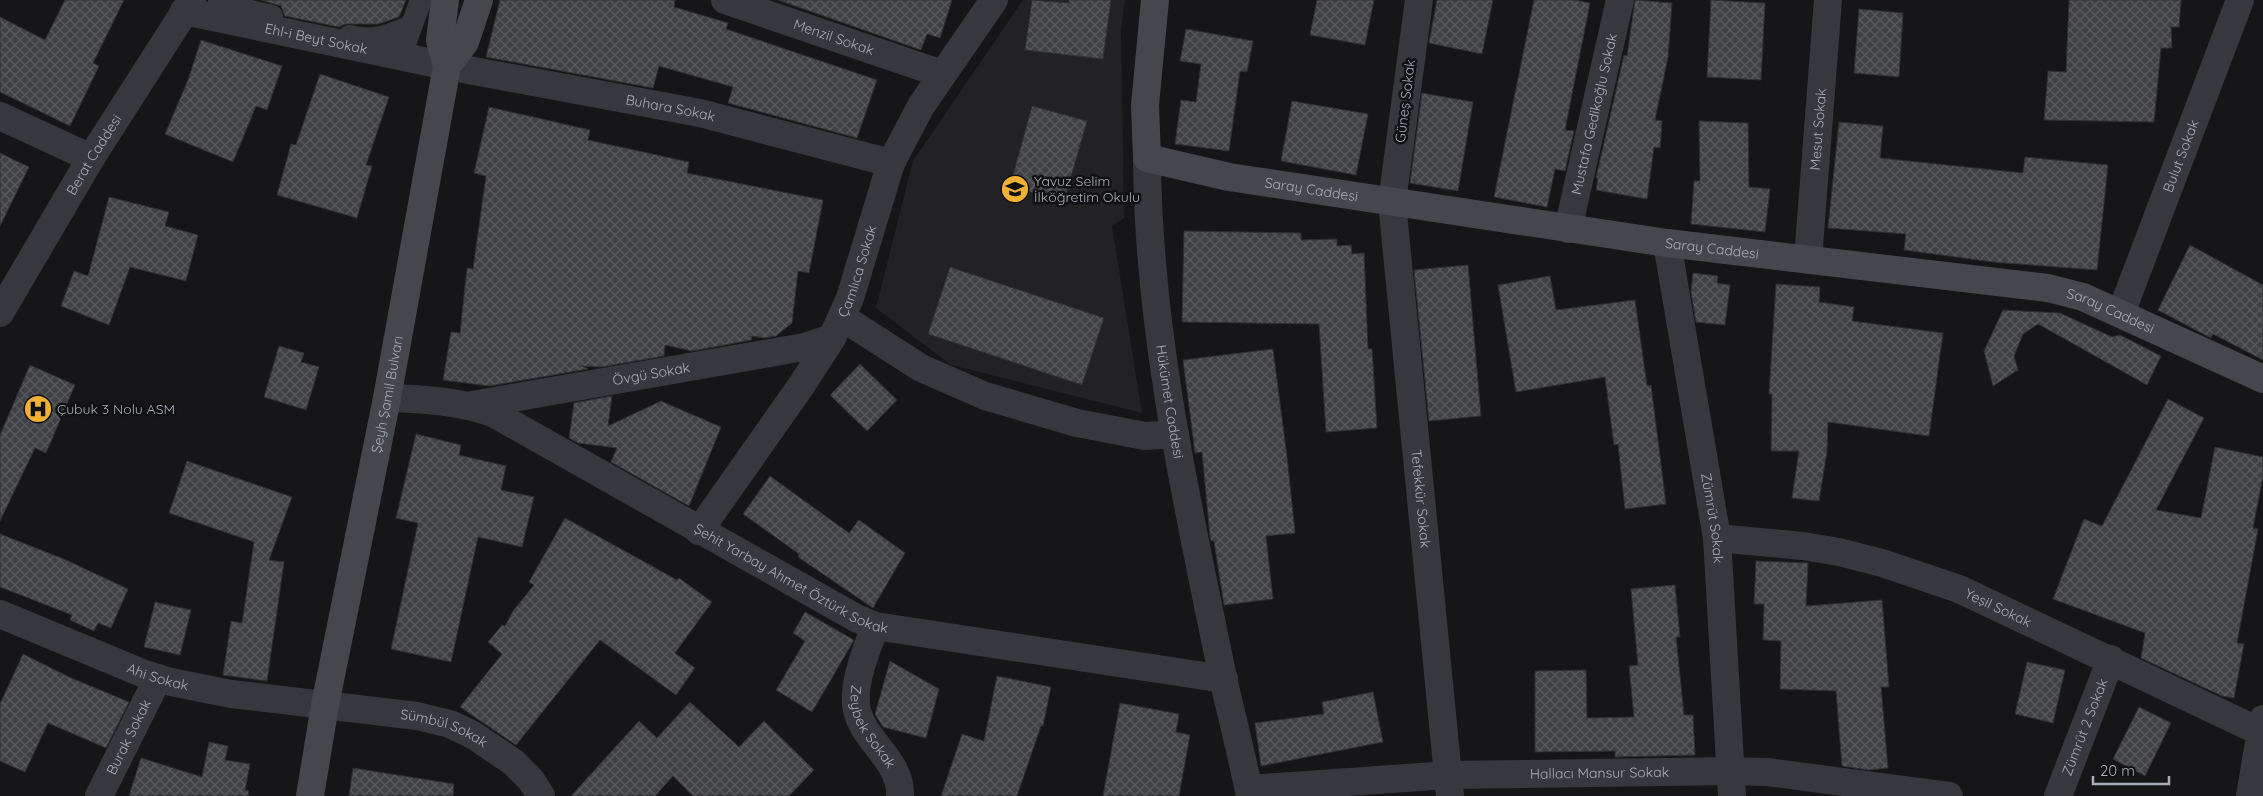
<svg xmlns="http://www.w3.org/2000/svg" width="2263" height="796" viewBox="0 0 2263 796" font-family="Quicksand,sans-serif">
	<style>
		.built { fill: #222225 }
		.building { fill: url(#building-cross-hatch); stroke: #303034 }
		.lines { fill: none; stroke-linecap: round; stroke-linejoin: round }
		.pedestrian { stroke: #37383d; stroke-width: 22 }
		.minor { stroke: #37383d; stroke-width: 28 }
		.tertiary { stroke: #37383d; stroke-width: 28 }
		.secondary { stroke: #45474d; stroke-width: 28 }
		.labels { text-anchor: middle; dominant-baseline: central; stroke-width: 5; stroke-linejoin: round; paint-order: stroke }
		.street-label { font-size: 14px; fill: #a8adb8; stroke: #111113 }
		.poi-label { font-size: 14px; fill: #a8adb8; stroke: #111113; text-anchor: start }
	</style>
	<defs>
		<pattern id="building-cross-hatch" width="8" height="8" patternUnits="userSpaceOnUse" patternTransform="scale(1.25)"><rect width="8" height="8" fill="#404145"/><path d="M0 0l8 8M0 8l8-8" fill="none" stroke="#595a5e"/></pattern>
	</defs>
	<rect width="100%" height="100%" fill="#161618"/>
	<path class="built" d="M 1023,0 L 1125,0 L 1121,31 L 1124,218 L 1112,226 L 1142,413 L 951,365 L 876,308 L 913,161 Z"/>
	<g class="building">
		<path d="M 65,0 L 124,0 L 93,63 L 99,66 L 70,126 L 0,92 L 0,17 L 45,40 Z"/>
		<path d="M 261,0 L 406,0 L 399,17 L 378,24 L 345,24 L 339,27 L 285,16 L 281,6 Z"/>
		<path d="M 500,0 L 675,0 L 674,7 L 728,23 L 726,29 L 877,80 L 857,138 L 728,103 L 733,87 L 659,66 L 653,88 L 486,57 Z"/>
		<path d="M 778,0 L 952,0 L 940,38 L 927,34 L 921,50 Z"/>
		<path d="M 1032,0 L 1069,3 L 1069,0 L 1111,0 L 1103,59 L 1025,50 Z"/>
		<path d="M 1317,0 L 1374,0 L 1365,45 L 1310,35 Z"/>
		<path d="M 1437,0 L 1493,0 L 1482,54 L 1429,43 Z"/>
		<path d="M 1534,0 L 1574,0 L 1590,3 L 1565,130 L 1574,131 L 1565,171 L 1555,169 L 1547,207 L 1494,197 Z"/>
		<path d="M 1635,0 L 1672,3 L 1668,57 L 1655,120 L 1662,121 L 1660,148 L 1654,147 L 1647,199 L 1596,190 L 1598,178 L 1596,178 L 1624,55 L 1627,56 Z"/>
		<path d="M 1711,0 L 1765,3 L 1761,80 L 1707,77 Z"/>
		<path d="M 2069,0 L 2181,0 L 2179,27 L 2171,27 L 2172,48 L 2161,48 L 2154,122 L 2044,120 L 2048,71 L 2066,72 Z"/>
		<path d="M 1859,9 L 1903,13 L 1899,77 L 1854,73 Z"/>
		<path d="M 1186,29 L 1253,41 L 1247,72 L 1240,71 L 1229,151 L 1175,144 L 1181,100 L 1196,102 L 1201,64 L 1180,61 Z"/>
		<path d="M 201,40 L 282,66 L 267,110 L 256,106 L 233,162 L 165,134 L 188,80 Z"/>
		<path d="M 320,74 L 389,97 L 366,165 L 372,166 L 357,218 L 277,195 L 291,144 L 296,145 Z"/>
		<path d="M 1422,93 L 1473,102 L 1458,191 L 1410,183 Z"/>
		<path d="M 1292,101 L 1368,114 L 1356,175 L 1281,161 Z"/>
		<path d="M 1032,106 L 1087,121 L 1064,202 L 1010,186 Z"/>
		<path d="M 489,107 L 590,130 L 588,140 L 689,162 L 687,173 L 823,200 L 809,273 L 798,271 L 792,323 L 776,336 L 764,338 L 752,336 L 751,340 L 692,351 L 665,345 L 664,356 L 601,367 L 582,366 L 588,369 L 489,386 L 443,380 L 451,332 L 460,333 L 467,268 L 473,269 L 486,176 L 474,173 Z"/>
		<path d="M 1699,121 L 1748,123 L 1749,187 L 1770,189 L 1765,232 L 1691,224 L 1694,181 L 1700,181 Z"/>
		<path d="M 1839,122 L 1883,126 L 1880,158 L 2023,173 L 2025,157 L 2108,165 L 2097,270 L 1993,262 L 1904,250 L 1906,234 L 1828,228 Z"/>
		<path d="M 0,153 L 29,167 L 0,226 Z"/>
		<path d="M 109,197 L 169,212 L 165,226 L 198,235 L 186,281 L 130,267 L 109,325 L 61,306 L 74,271 L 88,276 Z"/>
		<path d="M 1184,231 L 1301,233 L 1301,240 L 1337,239 L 1337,246 L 1351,245 L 1352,254 L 1364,253 L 1368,349 L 1372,349 L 1377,428 L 1326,432 L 1319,324 L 1182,322 Z"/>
		<path d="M 2190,245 L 2263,285 L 2263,360 L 2213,334 L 2211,338 L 2158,310 Z"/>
		<path d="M 1468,265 L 1481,416 L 1429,421 L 1414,270 Z"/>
		<path d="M 950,267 L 1104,318 L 1082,385 L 928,334 Z"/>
		<path d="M 1693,273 L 1718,276 L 1717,283 L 1730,285 L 1725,325 L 1696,322 L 1691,292 Z"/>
		<path d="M 1550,276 L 1556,310 L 1635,300 L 1647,386 L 1651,385 L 1666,504 L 1625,509 L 1618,444 L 1614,445 L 1605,377 L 1516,392 L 1498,285 Z"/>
		<path d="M 1776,284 L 1820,287 L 1819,302 L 1854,307 L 1852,321 L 1943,333 L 1929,436 L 1828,422 L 1827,452 L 1819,501 L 1792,498 L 1799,451 L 1771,451 L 1772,394 L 1769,394 Z"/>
		<path d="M 2003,310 L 2060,313 L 2112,337 L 2120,335 L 2161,356 L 2147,385 L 2038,324 L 2023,334 L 2014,356 L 2018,370 L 1993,386 L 1984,351 Z"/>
		<path d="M 279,346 L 304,353 L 301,362 L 319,367 L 306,410 L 264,397 Z"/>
		<path d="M 1273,349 L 1288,465 L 1295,533 L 1266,536 L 1273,599 L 1224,605 L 1214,541 L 1211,541 L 1210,536 L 1202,452 L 1195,453 L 1183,360 Z"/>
		<path d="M 860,364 L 897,400 L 867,431 L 830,395 Z"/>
		<path d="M 30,365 L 75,385 L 46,453 L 35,448 L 0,521 L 0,435 Z"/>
		<path d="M 612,396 L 608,426 L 661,401 L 721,427 L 689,506 L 611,462 L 617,448 L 578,443 L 569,438 L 574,403 Z"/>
		<path d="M 2168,399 L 2204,418 L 2156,510 L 2201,518 L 2215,447 L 2263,457 L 2263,476 L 2253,528 L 2258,529 L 2237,643 L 2244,644 L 2234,698 L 2222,696 L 2141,658 L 2145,633 L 2053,599 L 2084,519 L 2102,526 Z"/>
		<path d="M 416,434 L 461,445 L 459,455 L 506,466 L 501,490 L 534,497 L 522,547 L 478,537 L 451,662 L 391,649 L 418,523 L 396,518 Z"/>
		<path d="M 187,461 L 292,497 L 269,560 L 284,562 L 267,681 L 223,675 L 231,621 L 242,623 L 254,542 L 169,513 Z"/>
		<path d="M 770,476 L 849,533 L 859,520 L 905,553 L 873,608 L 798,557 L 799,554 L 743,514 Z"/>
		<path d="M 565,518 L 677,580 L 679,578 L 712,602 L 675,653 L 695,668 L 676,695 L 600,640 L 516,745 L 460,707 L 502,654 L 488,642 L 502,625 L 505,626 L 513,611 L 534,585 L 529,582 Z"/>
		<path d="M 0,534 L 64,559 L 128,589 L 111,628 L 98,623 L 94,631 L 70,620 L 72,615 L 0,587 Z"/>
		<path d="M 1756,561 L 1808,563 L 1806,606 L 1882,600 L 1889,687 L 1881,687 L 1888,768 L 1868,770 L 1842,766 L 1836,691 L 1780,689 L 1781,641 L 1763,640 L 1764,604 L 1754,604 Z"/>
		<path d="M 1675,585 L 1680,637 L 1676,637 L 1684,715 L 1693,715 L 1695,755 L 1615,757 L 1615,751 L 1535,752 L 1535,671 L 1586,670 L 1587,718 L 1634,717 L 1629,666 L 1638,665 L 1631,589 Z"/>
		<path d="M 155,602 L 191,610 L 180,655 L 144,647 Z"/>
		<path d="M 805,612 L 854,640 L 812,712 L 776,690 L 805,641 L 793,633 Z"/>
		<path d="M 23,654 L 69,677 L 129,702 L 106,748 L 48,723 L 25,772 L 0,761 L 0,704 Z"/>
		<path d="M 890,661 L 939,689 L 926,738 L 883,727 L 875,714 Z"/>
		<path d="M 2027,662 L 2065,670 L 2053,723 L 2015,714 Z"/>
		<path d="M 997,676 L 1051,687 L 1043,726 L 1041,726 L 1017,796 L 941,796 L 962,734 L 984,741 Z"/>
		<path d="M 1373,692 L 1383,742 L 1261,766 L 1255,723 L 1324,714 L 1322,702 Z"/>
		<path d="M 690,702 L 739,747 L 764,721 L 814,770 L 789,796 L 693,796 L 673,776 L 655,796 L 571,796 L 639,721 L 657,738 Z"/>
		<path d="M 1120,703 L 1179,714 L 1176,732 L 1190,735 L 1179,796 L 1103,796 Z"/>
		<path d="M 2139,707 L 2171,723 L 2145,776 L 2113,759 Z"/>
		<path d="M 209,742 L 228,746 L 225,760 L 250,764 L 245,790 L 249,791 L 248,796 L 129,796 L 141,758 L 202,777 Z"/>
		<path d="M 353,768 L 454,784 L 453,796 L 349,796 Z"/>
	</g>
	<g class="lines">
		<g class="pedestrian">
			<path d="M 219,0 L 221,4 L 272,16"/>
			<path d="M 349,36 C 376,42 386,36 411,26"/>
			<path d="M 406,41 L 421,0"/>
		</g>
		<g class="minor">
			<path id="s1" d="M 725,0 L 942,74"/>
			<path id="s2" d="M 1419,0 L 1392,202 L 1450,796"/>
			<path id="s3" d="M 184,11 L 447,66 L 700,113 L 891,163"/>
			<path d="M 0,116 L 91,158"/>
			<path id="s4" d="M 1568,229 L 1620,0"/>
			<path id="s5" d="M 1667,243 L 1717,538 L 1732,796"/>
			<path id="s6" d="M 1808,259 L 1828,0"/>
			<path id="s7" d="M 2121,313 L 2240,0"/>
			<path d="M 843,318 L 921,368 L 985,396 L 1077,423 L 1145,436 L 1175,434"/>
			<path id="s8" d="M 387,398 C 423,399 458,401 493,413 L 856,618 L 875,626 L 1224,679"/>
			<path id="s9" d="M 472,405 L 804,347 L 832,338"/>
			<path id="s10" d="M 699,531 L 801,386 L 832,338 L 850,298 L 891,163 L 921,106 L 994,0"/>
			<path id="s11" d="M 1717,538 L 1803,546 L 1839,552 L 1882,563 L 1959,589 L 2263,733"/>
			<path id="s12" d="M 0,614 L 142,673 L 171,682 L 231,694 L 417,716 L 450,724 L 473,735 L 513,762 L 531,780 L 541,796"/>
			<path id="s13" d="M 875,626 C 867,650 854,678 856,704 C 859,739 902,759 900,796"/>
			<path id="s14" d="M 1249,789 L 1448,775 L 1731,771 L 1767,772 L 1949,796"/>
			<path id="s15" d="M 99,796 L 158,678"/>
			<path id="s16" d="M 2058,796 L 2111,659"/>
		</g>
		<g class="tertiary">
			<path id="s17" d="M 1147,158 C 1148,333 1188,507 1223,678 C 1232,717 1242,756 1250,796"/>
			<path id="s18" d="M 0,313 L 91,158 L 192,0"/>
			<path d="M 2250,796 L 2263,719"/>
		</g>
		<g class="secondary">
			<path d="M 445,0 L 440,40 L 447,66"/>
			<path id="s19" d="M 1155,0 L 1145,105 L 1147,158 L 1229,177 L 1667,243 L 2048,288 L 2083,297 L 2263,379"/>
			<path id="s20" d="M 310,796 L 325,705 L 387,398 L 447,66 L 465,42 L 479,0"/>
		</g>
	</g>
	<defs>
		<symbol id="school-disc" viewBox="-11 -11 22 22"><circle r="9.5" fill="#f2b134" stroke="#111113"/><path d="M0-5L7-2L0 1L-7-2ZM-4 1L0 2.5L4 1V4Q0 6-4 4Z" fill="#111"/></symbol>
		<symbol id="hospital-disc" viewBox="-11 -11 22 22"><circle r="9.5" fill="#f2b134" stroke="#111113"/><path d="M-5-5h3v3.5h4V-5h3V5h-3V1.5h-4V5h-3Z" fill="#111"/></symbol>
	</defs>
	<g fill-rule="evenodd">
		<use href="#school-disc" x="999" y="173" width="32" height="32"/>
		<use href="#hospital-disc" x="22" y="393" width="32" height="32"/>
	</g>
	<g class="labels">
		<g class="street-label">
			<text stroke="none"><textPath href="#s1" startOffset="115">Menzil Sokak</textPath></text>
			<text stroke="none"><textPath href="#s3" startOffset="135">Ehl-i Beyt Sokak</textPath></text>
			<text transform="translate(1405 101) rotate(-83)">Güneş Sokak</text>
			<text stroke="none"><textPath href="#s3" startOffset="496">Buhara Sokak</textPath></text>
			<text stroke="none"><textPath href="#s4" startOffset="118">Mustafa Gedikoğlu Sokak</textPath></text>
			<text stroke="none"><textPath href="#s6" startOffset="130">Mesut Sokak</textPath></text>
			<text stroke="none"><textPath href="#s18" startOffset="184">Berat Caddesi</textPath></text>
			<text stroke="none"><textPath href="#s7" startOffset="168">Bulut Sokak</textPath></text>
			<text stroke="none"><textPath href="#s19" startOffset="326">Saray Caddesi</textPath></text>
			<text stroke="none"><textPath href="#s19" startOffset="731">Saray Caddesi</textPath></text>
			<text stroke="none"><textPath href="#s10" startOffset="306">Çamlıca Sokak</textPath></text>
			<text stroke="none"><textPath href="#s19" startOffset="1136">Saray Caddesi</textPath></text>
			<text stroke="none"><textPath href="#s9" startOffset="182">Övgü Sokak</textPath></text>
			<text stroke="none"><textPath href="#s20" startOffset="409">Şeyh Şamil Bulvarı</textPath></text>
			<text stroke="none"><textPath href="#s17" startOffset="245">Hükümet Caddesi</textPath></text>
			<text stroke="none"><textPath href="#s2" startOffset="502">Tefekkür Sokak</textPath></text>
			<text stroke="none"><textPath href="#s5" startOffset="279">Zümrüt Sokak</textPath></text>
			<text stroke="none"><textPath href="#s8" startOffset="449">Şehit Yarbay Ahmet Öztürk Sokak</textPath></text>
			<text stroke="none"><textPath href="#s11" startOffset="292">Yeşil Sokak</textPath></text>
			<text stroke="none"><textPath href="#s12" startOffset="170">Ahi Sokak</textPath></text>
			<text stroke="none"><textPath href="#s13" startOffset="108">Zeybek Sokak</textPath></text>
			<text stroke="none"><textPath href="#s16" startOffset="74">Zümrüt 2 Sokak</textPath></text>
			<text stroke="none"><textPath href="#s12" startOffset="462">Sümbül Sokak</textPath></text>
			<text stroke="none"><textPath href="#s15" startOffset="66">Burak Sokak</textPath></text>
			<text stroke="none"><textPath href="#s14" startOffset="351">Hallacı Mansur Sokak</textPath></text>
		</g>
		<g class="poi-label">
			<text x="1034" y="181">Yavuz Selim<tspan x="1034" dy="16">İlköğretim Okulu</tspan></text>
			<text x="57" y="409">Çubuk 3 Nolu ASM</text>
		</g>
	</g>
	<path d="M2093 776v8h76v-8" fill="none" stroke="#a8adb8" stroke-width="2.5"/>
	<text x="2100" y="776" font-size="15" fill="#a8adb8" stroke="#111113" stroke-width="4" paint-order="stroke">20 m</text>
</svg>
